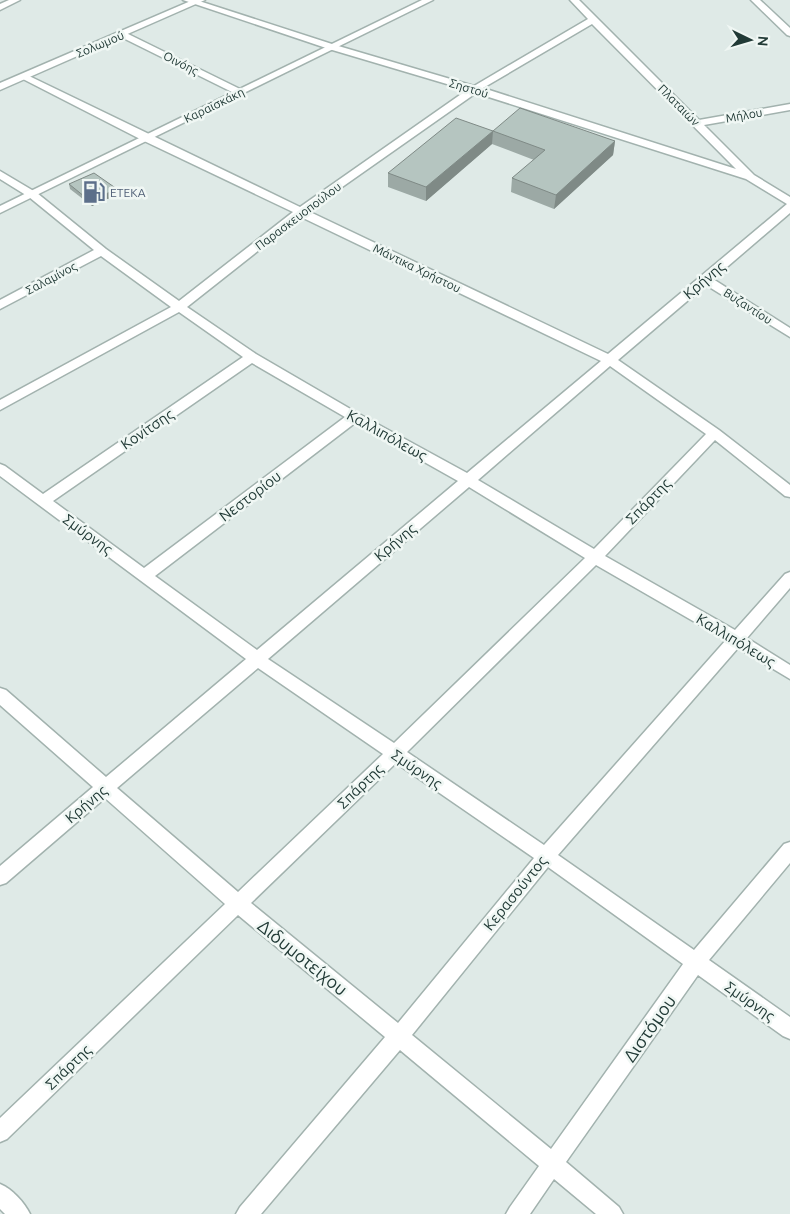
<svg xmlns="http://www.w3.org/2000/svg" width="790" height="1214" viewBox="0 0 790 1214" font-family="Ubuntu,sans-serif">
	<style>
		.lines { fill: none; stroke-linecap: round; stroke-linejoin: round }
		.service-casing { stroke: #a2b2ae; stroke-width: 3 }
		.minor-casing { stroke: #a2b2ae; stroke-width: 3 }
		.tertiary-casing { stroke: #a2b2ae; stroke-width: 3 }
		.service { fill: #fff; fill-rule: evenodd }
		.minor { fill: #fff; fill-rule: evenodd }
		.tertiary { fill: #fff; fill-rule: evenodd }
		.wall { fill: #9ca9a5 }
		.shaded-wall { fill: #7f8a86 }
		.building { fill: #b5c5c0; stroke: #7f8a86 }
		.labels { text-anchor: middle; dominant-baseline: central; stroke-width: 5; stroke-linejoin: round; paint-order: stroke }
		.far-street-label { font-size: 12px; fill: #213a36; stroke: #f0f7f4 }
		.far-service-label { font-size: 12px; fill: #4e5e75; stroke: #f0f7f4; text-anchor: start }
		.street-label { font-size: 15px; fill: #213a36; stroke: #f0f7f4 }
		.near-street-label { font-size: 18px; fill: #213a36; stroke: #f0f7f4 }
	</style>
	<rect width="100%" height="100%" fill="#dfeae7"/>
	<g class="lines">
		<defs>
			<path id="service" d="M 122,31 L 242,90 L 244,92 L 242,94 L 236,94 L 119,36 L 117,34 Z"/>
			<g id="minor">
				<path d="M 9,0 L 20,0 L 0,10 L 0,4 Z"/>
				<path d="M 183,0 L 196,0 L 335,45 L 474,86 L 588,19 L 570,0 L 579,0 L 699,120 L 790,104 L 790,110 L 704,125 L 754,175 L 790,197 L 790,213 L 713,279 L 790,328 L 790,337 L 706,285 L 618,360 L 719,430 L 790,485 L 790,497 L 785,496 L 715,440 L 605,556 L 735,630 L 785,574 L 790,572 L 790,588 L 747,638 L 790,665 L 790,679 L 738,648 L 558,855 L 694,950 L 784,844 L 790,842 L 790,863 L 709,960 L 790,1017 L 790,1039 L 783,1036 L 698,975 L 566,1162 L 619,1207 L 623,1214 L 596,1214 L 554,1179 L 530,1214 L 506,1214 L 510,1207 L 539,1166 L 400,1050 L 261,1214 L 236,1214 L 240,1207 L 385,1037 L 238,915 L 7,1139 L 0,1142 L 0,1118 L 225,904 L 105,798 L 6,883 L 0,885 L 0,866 L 93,787 L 0,705 L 0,688 L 6,690 L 106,777 L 246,659 L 0,476 L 0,464 L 5,466 L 43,494 L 243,357 L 179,312 L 0,410 L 0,400 L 171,307 L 101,256 L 0,309 L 0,300 L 94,250 L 29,197 L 0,179 L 0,171 L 37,193 L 106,249 L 179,301 L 293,212 L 142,140 L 19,77 L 21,75 L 27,75 L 300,207 L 467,90 L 329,49 ZM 592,24 L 736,169 L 483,88 ZM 476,93 L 746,179 L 787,204 L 608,354 L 308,211 ZM 301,217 L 601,361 L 467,473 L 359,414 L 256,354 L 187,307 ZM 252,363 L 345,417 L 144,568 L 53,501 ZM 610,366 L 706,434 L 594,549 L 478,480 ZM 355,423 L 458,481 L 257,650 L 155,576 ZM 469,487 L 585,558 L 394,743 L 268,659 ZM 596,565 L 726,640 L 544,845 L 407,752 ZM 258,668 L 383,754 L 238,892 L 117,788 ZM 396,763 L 534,858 L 398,1023 L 251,903 ZM 548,867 L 683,964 L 551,1149 L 412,1035 Z"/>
				<path d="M 751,0 L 760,0 L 790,28 L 790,36 L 787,35 Z"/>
				<path d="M 0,1184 C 12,1189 24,1202 30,1214 L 5,1214 L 0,1209 Z"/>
			</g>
			<g id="tertiary">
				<path d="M 193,0 L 205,0 L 0,90 L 0,83 Z"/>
				<path d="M 422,0 L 433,0 L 0,213 L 0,206 Z"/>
			</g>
		</defs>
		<use href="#service" class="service-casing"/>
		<use href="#minor" class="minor-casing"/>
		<use href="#tertiary" class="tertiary-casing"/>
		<use href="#service" class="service"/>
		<use href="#minor" class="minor"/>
		<use href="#tertiary" class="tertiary"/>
	</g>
	<g class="wall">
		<path d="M 493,131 L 615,141 L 613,155 L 554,209 L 511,192 L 512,178 L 534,160 L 492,144 L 426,201 L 388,187 L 388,173 Z"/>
		<path d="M 69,184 L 117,189 L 118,194 L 92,206 L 70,189 Z"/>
	</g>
	<g class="shaded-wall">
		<path d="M 493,131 L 492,144 L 426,201 L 426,187 Z"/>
		<path d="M 615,141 L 613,155 L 554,209 L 556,195 Z"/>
		<path d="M 117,189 L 118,194 L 92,206 L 90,201 Z"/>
	</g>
	<g class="building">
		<path d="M 520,108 L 615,141 L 556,195 L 512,178 L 545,150 L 493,131 Z"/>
		<path d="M 456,118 L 493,131 L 426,187 L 388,173 Z"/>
		<path d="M 94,173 L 117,189 L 90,201 L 69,184 Z"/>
	</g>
	<defs>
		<symbol id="fuel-bare" viewBox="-9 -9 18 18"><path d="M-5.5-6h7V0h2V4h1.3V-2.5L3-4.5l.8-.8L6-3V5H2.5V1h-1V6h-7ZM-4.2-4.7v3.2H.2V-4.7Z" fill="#5c6f8a" stroke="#f0f7f4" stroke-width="2.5" paint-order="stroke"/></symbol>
	</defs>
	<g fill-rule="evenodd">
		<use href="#fuel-bare" x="78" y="176" width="32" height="32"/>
	</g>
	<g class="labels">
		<g class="far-street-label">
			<text transform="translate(100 44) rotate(-23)">Σολωμού</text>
			<text transform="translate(181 63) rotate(27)">Οινόης</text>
			<text transform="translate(469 88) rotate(17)">Σηστού</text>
			<text transform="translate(214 105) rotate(-26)">Καραϊσκάκη</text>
			<text transform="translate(679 105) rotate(45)">Πλαταιών</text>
			<text transform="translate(744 115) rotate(-10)">Μήλου</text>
			<text transform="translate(298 216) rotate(-37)">Παρασκευοπούλου</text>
			<text transform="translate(417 268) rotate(26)">Μάντικα Χρήστου</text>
			<text transform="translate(51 278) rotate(-28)">Σαλαμίνος</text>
			<text transform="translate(748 306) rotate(33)">Βυζαντίου</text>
		</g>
		<g class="far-service-label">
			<text x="110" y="192">ΕΤΕΚΑ</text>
		</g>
		<g class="street-label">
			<text transform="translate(704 280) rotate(-40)">Κρήνης</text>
			<text transform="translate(147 429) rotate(-34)">Κονίτσης</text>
			<text transform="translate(387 435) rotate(29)">Καλλιπόλεως</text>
			<text transform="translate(250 496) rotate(-37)">Νεστορίου</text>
			<text transform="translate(648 501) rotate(-46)">Σπάρτης</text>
			<text transform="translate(88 534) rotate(36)">Σμύρνης</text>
			<text transform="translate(395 542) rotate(-40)">Κρήνης</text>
			<text transform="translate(736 640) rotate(31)">Καλλιπόλεως</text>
			<text transform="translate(417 769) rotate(34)">Σμύρνης</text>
			<text transform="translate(360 786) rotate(-44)">Σπάρτης</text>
			<text transform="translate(86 804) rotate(-40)">Κρήνης</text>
			<text transform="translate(515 893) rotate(-51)">Κερασούντος</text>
			<text transform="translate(750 1001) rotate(35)">Σμύρνης</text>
			<text transform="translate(68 1067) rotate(-44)">Σπάρτης</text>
		</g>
		<g class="near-street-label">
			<text transform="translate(303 957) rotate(39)">Διδυμοτείχου</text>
			<text transform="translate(649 1028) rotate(-55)">Διστόμου</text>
		</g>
	</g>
	<g transform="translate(750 40) rotate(95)" stroke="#f0f7f4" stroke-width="4" paint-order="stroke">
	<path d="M0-4L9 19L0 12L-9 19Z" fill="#213a36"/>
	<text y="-8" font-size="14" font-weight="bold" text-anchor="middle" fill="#213a36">N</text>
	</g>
</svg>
